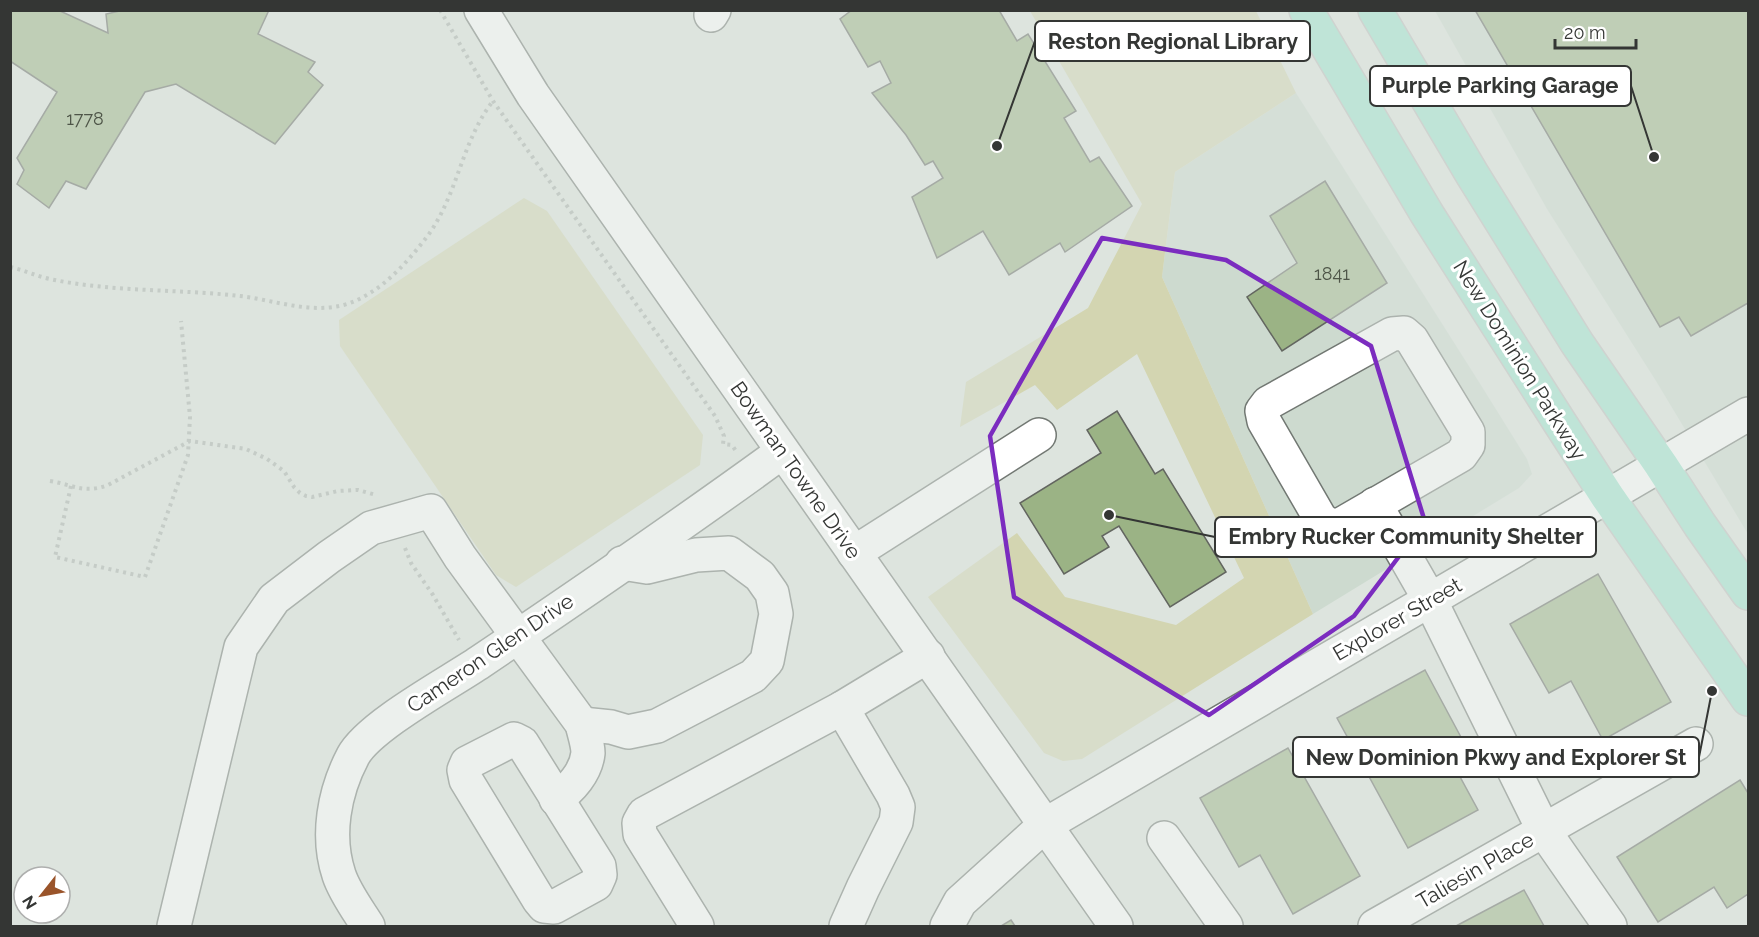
<svg xmlns="http://www.w3.org/2000/svg" width="1759" height="937" viewBox="0 0 1759 937" font-family="Raleway,sans-serif">
	<style>
		.built { fill: #cddacf }
		.green { fill: #d3d5b1 }
		.building { fill: #9bb385; stroke: #636660; stroke-width: 1.5 }
		.lines { fill: none; stroke-linecap: round; stroke-linejoin: round }
		.minor-casing { stroke: #727873; stroke-width: 36 }
		.major-casing { stroke: #bebfbe; stroke-width: 36 }
		.path { stroke: #a9afaa; stroke-width: 4; stroke-dasharray: 3 4.5; stroke-linecap: butt }
		.minor { stroke: #fff; stroke-width: 33 }
		.major { stroke: #9be5ce; stroke-width: 33 }
		.marked { fill: none; stroke: #7b2cbf; stroke-width: 4.5; stroke-linejoin: round }
		.labels { text-anchor: middle; dominant-baseline: central; stroke-width: 6; stroke-linejoin: round; paint-order: stroke }
		.number-label { font-size: 18px; fill: #4e5548 }
		.street-label { font-size: 21px; fill: #343634; stroke: #fff }
		.leader { fill: none; stroke: #343634; stroke-width: 2 }
		.callout-dot { fill: #343634; stroke: #fff; stroke-width: 2 }
		.callout { fill: #fff; stroke: #343634; stroke-width: 2 }
		.callout-label { font-size: 22px; text-anchor: middle; font-weight: bold; fill: #343634 }
	</style>
	<rect width="100%" height="100%" fill="#dde4de"/>
	<g class="built">
		<path d="M 1435,11 L 1748,11 L 1748,534 L 1656,381 L 1547,209 Z"/>
		<path d="M 1296,93 L 1479,382 L 1527,459 L 1532,474 L 1519,488 L 1313,614 L 1162,277 L 1175,172 Z"/>
	</g>
	<g class="green">
		<path d="M 1030,11 L 1256,11 L 1296,93 L 1175,172 L 1162,277 L 1313,614 L 1082,759 L 1063,761 L 1044,753 L 928,597 L 1017,533 L 1065,597 L 1176,625 L 1244,578 L 1137,354 L 1057,410 L 1035,385 L 960,427 L 966,382 L 1088,308 L 1142,204 Z"/>
		<path d="M 524,198 L 547,211 L 703,435 L 700,465 L 516,587 L 496,575 L 340,346 L 339,320 Z"/>
	</g>
	<g class="building">
		<path d="M 10,10 L 58,10 L 108,33 L 106,14 L 124,10 L 269,10 L 258,34 L 315,62 L 308,72 L 323,85 L 275,144 L 176,84 L 145,92 L 86,189 L 66,181 L 49,208 L 17,184 L 24,170 L 17,158 L 57,92 L 10,61 Z"/>
		<path d="M 852,10 L 999,10 L 1017,41 L 1028,34 L 1076,111 L 1064,118 L 1090,162 L 1099,157 L 1132,206 L 1065,252 L 1060,243 L 1009,275 L 983,231 L 937,258 L 912,197 L 943,178 L 933,161 L 925,165 L 906,135 L 872,93 L 891,83 L 880,61 L 868,67 L 840,19 Z"/>
		<path d="M 1475,10 L 1748,10 L 1748,303 L 1691,336 L 1679,317 L 1660,327 Z"/>
		<path d="M 1325,181 L 1387,283 L 1282,351 L 1247,297 L 1297,263 L 1270,216 Z"/>
		<path d="M 1117,411 L 1155,474 L 1163,469 L 1226,572 L 1170,607 L 1119,526 L 1102,536 L 1109,547 L 1064,574 L 1020,503 L 1101,453 L 1087,430 Z"/>
		<path d="M 1598,574 L 1671,702 L 1603,740 L 1571,681 L 1549,693 L 1510,624 Z"/>
		<path d="M 1425,670 L 1463,741 L 1446,751 L 1478,810 L 1408,848 L 1337,718 Z"/>
		<path d="M 1288,748 L 1360,876 L 1293,914 L 1260,855 L 1239,867 L 1200,798 Z"/>
		<path d="M 1740,780 L 1748,793 L 1748,894 L 1727,908 L 1714,887 L 1658,922 L 1617,857 Z"/>
		<path d="M 1524,890 L 1544,926 L 1456,926 Z"/>
		<path d="M 1011,920 L 1015,926 L 1001,926 Z"/>
	</g>
	<g class="lines">
		<defs>
			<g id="minor">
				<path d="M 481,10 L 533,95 L 1116,926"/>
				<path d="M 711,15 L 714,10"/>
				<path d="M 1404,333 L 1412,340 L 1468,432 L 1468,445 L 1461,455 L 1340,525 L 1328,525 L 1320,518 L 1264,421 L 1262,411 L 1268,403 L 1392,334 Z"/>
				<path d="M 1375,504 L 1430,600 L 1544,831 L 1610,926"/>
				<path d="M 854,553 L 1039,435"/>
				<path d="M 582,724 L 611,727 L 628,732 L 657,726 L 753,676 L 767,661 L 776,614 L 772,593 L 760,576 L 729,553 L 696,555 L 647,567 L 622,563"/>
				<path d="M 514,739 L 522,743 L 599,866 L 600,875 L 596,884 L 554,907 L 544,906 L 539,900 L 466,780 L 464,770 L 467,763 Z"/>
				<path d="M 1164,838 L 1226,926"/>
				<path d="M 174,926 L 241,647 L 274,599 L 329,557 L 371,528 L 431,511 L 460,557 L 582,724 C 584,733 588,744 588,753 C 586,772 571,789 556,799"/>
				<path d="M 368,926 C 358,910 345,893 339,875 C 326,836 334,792 353,756 C 369,726 449,683 480,662 C 581,594 683,524 782,452"/>
				<path d="M 697,926 L 640,834 L 639,823 L 644,814 L 842,708"/>
				<path d="M 846,926 L 863,888 L 896,822 L 898,807 L 893,795 L 842,708 L 928,656"/>
				<path d="M 947,926 L 960,902 L 1045,825 L 1748,414"/>
				<path d="M 1375,926 L 1696,744"/>
			</g>
			<g id="major">
				<path d="M 1306,10 L 1427,214 L 1560,423 L 1607,496 L 1748,699"/>
				<path d="M 1375,10 L 1472,174 L 1577,343 L 1661,465 L 1700,525 L 1748,593"/>
			</g>
		</defs>
		<use href="#minor" class="minor-casing"/>
		<use href="#major" class="major-casing"/>
		<g class="path">
			<path d="M 440,10 L 493,101 L 715,416 L 724,436 L 723,444 L 732,445 L 736,451"/>
			<path d="M 10,267 C 24,270 36,276 50,279 C 110,292 178,289 240,296 C 275,300 311,315 347,304 C 380,293 405,265 426,238 C 458,196 461,142 493,101"/>
			<path d="M 50,481 C 74,485 84,494 108,485 L 190,441 L 246,449 L 267,459 L 284,471 L 294,487 L 300,493 L 306,496 L 312,497 L 338,491 L 358,490 L 376,495"/>
			<path d="M 71,486 L 55,557 L 145,577 L 188,455 L 190,417 L 181,321"/>
			<path d="M 405,548 L 411,563 L 433,595 L 459,640"/>
		</g>
		<use href="#minor" class="minor"/>
		<use href="#major" class="major"/>
	</g>
	<path d="M0 0H1759V937H0ZM 1102,238 L 1226,260 L 1371,346 L 1425,522 L 1354,616 L 1209,715 L 1014,597 L 990,436 Z" fill="#dde4de" fill-opacity=".55" fill-rule="evenodd"/>
	<path class="marked" d="M 1102,238 L 1226,260 L 1371,346 L 1425,522 L 1354,616 L 1209,715 L 1014,597 L 990,436 Z"/>
	<g class="labels">
		<g class="number-label">
			<text x="85" y="118">1778</text>
			<text x="1332" y="273">1841</text>
		</g>
		<g class="street-label">
			<text transform="translate(1520 360) rotate(58)">New Dominion Parkway</text>
			<text transform="translate(796 470) rotate(55)">Bowman Towne Drive</text>
			<text transform="translate(1397 619) rotate(-30)">Explorer Street</text>
			<text transform="translate(490 653) rotate(-34)">Cameron Glen Drive</text>
			<text transform="translate(1475 870) rotate(-30)">Taliesin Place</text>
		</g>
	</g>
	<path class="leader" d="M997 146L1035 41M1654 157L1631 86M1109 515L1215 537M1712 691L1699 757"/>
	<g class="callout-dot">
		<circle cx="997" cy="146" r="6"/>
		<circle cx="1654" cy="157" r="6"/>
		<circle cx="1109" cy="515" r="6"/>
		<circle cx="1712" cy="691" r="6"/>
	</g>
	<g class="callout">
		<rect x="1035" y="21" width="275" height="40" rx="6"/>
		<rect x="1370" y="66" width="261" height="40" rx="6"/>
		<rect x="1215" y="517" width="381" height="40" rx="6"/>
		<rect x="1293" y="737" width="406" height="40" rx="6"/>
	</g>
	<g class="callout-label">
		<text x="1173" y="49">Reston Regional Library</text>
		<text x="1500" y="93">Purple Parking Garage</text>
		<text x="1406" y="544">Embry Rucker Community Shelter</text>
		<text x="1496" y="765">New Dominion Pkwy and Explorer St</text>
	</g>
	<rect width="1759" height="937" fill="none" stroke="#343634" stroke-width="24"/>
	<g transform="translate(42 895) rotate(239)"><circle r="28" fill="#ffffff" stroke="#aeafae" stroke-width="1.5"/>
	<path d="M0-4.5L10 22L0 15L-10 22Z" fill="#9a542a"/>
	<text y="-9" font-size="16" font-weight="bold" text-anchor="middle" fill="#343634">N</text>
	</g>
	<path d="M1555 39v9h81v-9" fill="none" stroke="#343634" stroke-width="3"/>
	<text x="1564" y="39" font-size="18" fill="#343634" stroke="#ffffff" stroke-width="4.5" paint-order="stroke">20 m</text>
</svg>
